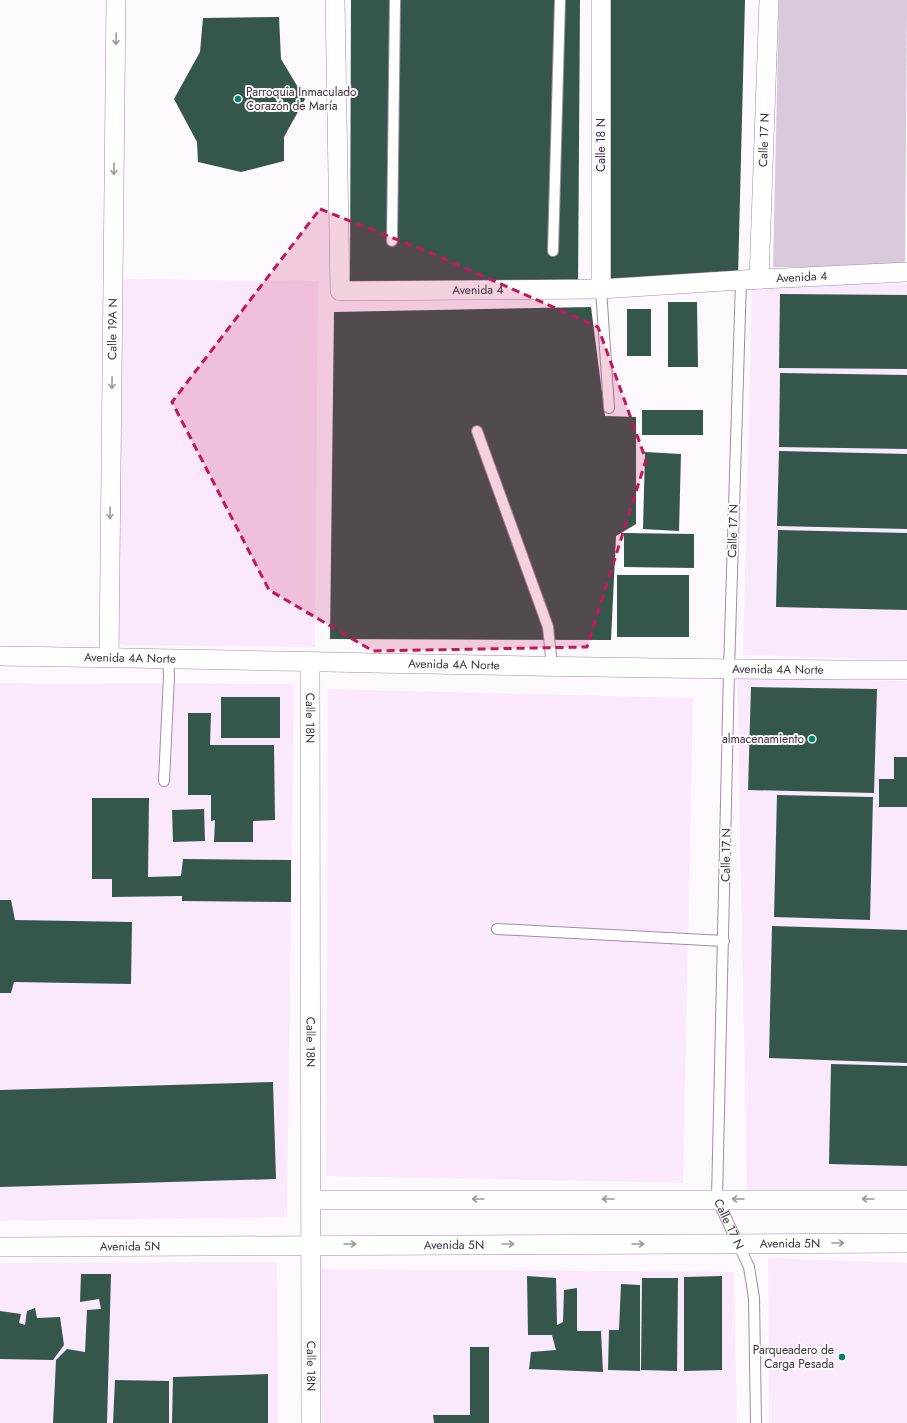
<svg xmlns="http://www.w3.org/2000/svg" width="907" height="1423" viewBox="0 0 907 1423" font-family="Jost,sans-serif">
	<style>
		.built { fill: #fae9fd }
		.green { fill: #dac8dd }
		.building { fill: #35574b }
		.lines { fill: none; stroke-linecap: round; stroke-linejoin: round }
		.service-casing { stroke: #a18ca5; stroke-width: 12 }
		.minor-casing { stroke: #a18ca5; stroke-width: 20 }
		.service { stroke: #fff; stroke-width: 10 }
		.minor { stroke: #fff; stroke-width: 19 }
		.oneway { stroke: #9c989e }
		.marked { fill: #c2185b; fill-opacity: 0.2; stroke: #c2185b; stroke-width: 3; stroke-dasharray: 8 5; stroke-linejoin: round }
		.poi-dot { fill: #008467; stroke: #fdf8fe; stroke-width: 1.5 }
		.labels { text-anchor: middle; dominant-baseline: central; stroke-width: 4; stroke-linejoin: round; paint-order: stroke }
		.poi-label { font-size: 12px; fill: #3a313c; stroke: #fdf8fe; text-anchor: end }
		.street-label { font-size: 12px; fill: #3a313c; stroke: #fdf8fe }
	</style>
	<rect width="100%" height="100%" fill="#fdf8fe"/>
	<g class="built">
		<path d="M 115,279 L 318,281 L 315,647 L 111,645 Z"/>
		<path d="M 752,283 L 907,284 L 907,660 L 743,655 Z"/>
		<path d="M 737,677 L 907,681 L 907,1194 L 747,1191 Z"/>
		<path d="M 0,683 L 294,684 L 287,1217 L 0,1221 Z"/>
		<path d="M 328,689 L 693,698 L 683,1183 L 326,1176 Z"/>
		<path d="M 768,1258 L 907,1263 L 907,1423 L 769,1423 Z"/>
		<path d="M 277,1262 L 278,1423 L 0,1423 L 0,1263 Z"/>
		<path d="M 320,1269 L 734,1272 L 737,1423 L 322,1423 Z"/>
	</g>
	<path class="green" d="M 779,0 L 907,0 L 905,268 L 773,267 Z"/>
	<g class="building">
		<path d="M 351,0 L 580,0 L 578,288 L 350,286 Z"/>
		<path d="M 610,0 L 745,0 L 738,277 L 609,283 Z"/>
		<path d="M 279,17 L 281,59 L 305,99 L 284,137 L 284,161 L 241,172 L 198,162 L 197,142 L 174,99 L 200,52 L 203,18 Z"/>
		<path d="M 780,294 L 907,295 L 907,369 L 779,368 Z"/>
		<path d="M 668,302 L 697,302 L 698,367 L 668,367 Z"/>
		<path d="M 591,307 L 605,416 L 636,417 L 636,524 L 616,536 L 611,640 L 330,639 L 334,312 Z"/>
		<rect x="627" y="309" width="24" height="47"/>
		<path d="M 780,373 L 907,375 L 907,449 L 779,447 Z"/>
		<rect x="642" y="410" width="61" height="25"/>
		<path d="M 779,451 L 907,454 L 907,529 L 777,526 Z"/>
		<path d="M 645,452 L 681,454 L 679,531 L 643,529 Z"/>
		<path d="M 778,530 L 907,533 L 907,610 L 776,607 Z"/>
		<path d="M 624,533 L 694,534 L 694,568 L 624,567 Z"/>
		<rect x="617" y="575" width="72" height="62"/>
		<path d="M 751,687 L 877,689 L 874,793 L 748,790 Z"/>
		<rect x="221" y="697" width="59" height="41"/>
		<path d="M 188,713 L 211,713 L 210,745 L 274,745 L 275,820 L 253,821 L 253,842 L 214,842 L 215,820 L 211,821 L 211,795 L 188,795 Z"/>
		<path d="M 894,757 L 907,757 L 907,807 L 879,807 L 879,779 L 894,779 Z"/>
		<path d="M 777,795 L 873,797 L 870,920 L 774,917 Z"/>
		<path d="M 92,798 L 149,798 L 148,877 L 181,876 L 183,859 L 291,860 L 291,902 L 182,901 L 182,896 L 112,897 L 112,879 L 92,879 Z"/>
		<path d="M 204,809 L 205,841 L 173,842 L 172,810 Z"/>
		<path d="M 0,900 L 11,900 L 15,920 L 132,922 L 131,984 L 14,982 L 11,993 L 0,993 Z"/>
		<path d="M 772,926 L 907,930 L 907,1063 L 769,1058 Z"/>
		<path d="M 831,1064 L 907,1066 L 907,1166 L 829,1164 Z"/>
		<path d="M 273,1082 L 276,1179 L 0,1187 L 0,1090 Z"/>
		<path d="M 81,1274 L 111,1274 L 107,1423 L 53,1423 L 56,1360 L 67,1349 L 85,1352 L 87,1310 L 101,1309 L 99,1299 L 80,1302 Z"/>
		<path d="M 527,1276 L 556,1278 L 557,1325 L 563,1322 L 564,1290 L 577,1288 L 577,1331 L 601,1331 L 603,1372 L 529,1369 L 531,1352 L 556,1350 L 552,1335 L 528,1335 Z"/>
		<path d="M 722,1276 L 722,1370 L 684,1371 L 684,1277 Z"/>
		<path d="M 642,1278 L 678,1278 L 677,1371 L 641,1370 Z"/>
		<path d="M 621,1284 L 640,1285 L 640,1371 L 608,1370 L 609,1330 L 619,1330 Z"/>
		<path d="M 35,1308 L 37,1318 L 60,1317 L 64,1345 L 53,1360 L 0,1359 L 0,1311 L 21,1314 L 19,1323 L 25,1325 L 27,1311 Z"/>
		<path d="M 470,1347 L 489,1347 L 489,1423 L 434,1423 L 433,1415 L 470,1415 Z"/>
		<path d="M 268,1374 L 268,1423 L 172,1423 L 173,1377 Z"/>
		<path d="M 115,1380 L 169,1381 L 169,1423 L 113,1423 Z"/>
	</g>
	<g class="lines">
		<defs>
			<g id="service">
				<path d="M 392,241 L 395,0"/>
				<path d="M 553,251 L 560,0"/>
				<path id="s1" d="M 741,280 L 729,670 L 717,1199 L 749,1267 L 754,1298 L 756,1423"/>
				<path d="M 601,289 L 609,408"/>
				<path d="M 477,431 L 548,627 L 552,667"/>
				<path d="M 164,781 L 169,676 L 168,659"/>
				<path d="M 497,929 L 724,941"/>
			</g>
			<g id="minor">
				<path id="s2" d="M 335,0 L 340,291 L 601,289 L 741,280 L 907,272"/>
				<path d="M 601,0 L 601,289"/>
				<path id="s3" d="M 759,279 L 769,0"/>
				<path id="s4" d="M 0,656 C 302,660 605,670 907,670"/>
				<path id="s5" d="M 109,657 L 116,0"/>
				<path id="s6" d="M 310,662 L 311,1423"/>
				<path d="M 311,1200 L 907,1200"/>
				<path id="s7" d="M 0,1247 L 907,1243"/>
			</g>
		</defs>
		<use href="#service" class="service-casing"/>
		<use href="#minor" class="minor-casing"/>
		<use href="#service" class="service"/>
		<use href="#minor" class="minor"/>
	</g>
	<defs><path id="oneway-shaft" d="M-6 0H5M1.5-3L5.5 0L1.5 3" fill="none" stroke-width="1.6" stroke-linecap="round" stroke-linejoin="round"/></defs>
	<g class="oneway">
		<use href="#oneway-shaft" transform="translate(116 39) rotate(91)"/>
		<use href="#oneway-shaft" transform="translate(114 169) rotate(91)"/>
		<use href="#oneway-shaft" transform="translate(112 383) rotate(91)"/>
		<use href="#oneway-shaft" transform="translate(110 513) rotate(91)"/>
		<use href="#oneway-shaft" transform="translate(478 1199) rotate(180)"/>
		<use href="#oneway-shaft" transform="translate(608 1199) rotate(180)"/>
		<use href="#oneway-shaft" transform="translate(738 1199) rotate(-180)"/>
		<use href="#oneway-shaft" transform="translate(868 1199) rotate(-180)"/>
		<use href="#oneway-shaft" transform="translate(838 1243)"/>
		<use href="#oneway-shaft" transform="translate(350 1244)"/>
		<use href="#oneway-shaft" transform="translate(508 1244)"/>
		<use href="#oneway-shaft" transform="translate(638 1244)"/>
	</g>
	<path class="marked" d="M 320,209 L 431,253 L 598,327 L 646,460 L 587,647 L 373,651 L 269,590 L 172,402 Z"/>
	<g class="poi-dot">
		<circle cx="238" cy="99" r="4"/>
		<circle cx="812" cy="739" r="4"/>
		<circle cx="842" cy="1357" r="4"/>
	</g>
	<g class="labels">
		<g class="poi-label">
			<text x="246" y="92" text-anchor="start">Parroquia Inmaculado<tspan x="246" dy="14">Corazón de María</tspan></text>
			<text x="804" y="739">almacenamiento</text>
			<text x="834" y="1350">Parqueadero de<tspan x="834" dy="14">Carga Pesada</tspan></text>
		</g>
		<g class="street-label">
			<text stroke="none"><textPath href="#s3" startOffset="139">Calle 17 N</textPath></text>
			<text transform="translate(601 145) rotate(-90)">Calle 18 N</text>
			<text stroke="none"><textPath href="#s2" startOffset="753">Avenida 4</textPath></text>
			<text stroke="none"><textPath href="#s2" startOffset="429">Avenida 4</textPath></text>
			<text stroke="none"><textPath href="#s5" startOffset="328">Calle 19A N</textPath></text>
			<text transform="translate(733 531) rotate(-88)">Calle 17 N</text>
			<text stroke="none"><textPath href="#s4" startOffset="130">Avenida 4A Norte</textPath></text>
			<text stroke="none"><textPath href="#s4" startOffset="454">Avenida 4A Norte</textPath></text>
			<text stroke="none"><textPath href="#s4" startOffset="778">Avenida 4A Norte</textPath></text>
			<text stroke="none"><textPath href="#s6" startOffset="56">Calle 18N</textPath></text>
			<text transform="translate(726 855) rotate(-89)">Calle 17 N</text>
			<text stroke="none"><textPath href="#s6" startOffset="380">Calle 18N</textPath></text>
			<text stroke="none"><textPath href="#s1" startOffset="947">Calle 17 N</textPath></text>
			<text stroke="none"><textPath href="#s7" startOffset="790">Avenida 5N</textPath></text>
			<text stroke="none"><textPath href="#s7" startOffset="454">Avenida 5N</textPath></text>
			<text stroke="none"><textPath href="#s7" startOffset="130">Avenida 5N</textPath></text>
			<text stroke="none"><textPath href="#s6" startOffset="704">Calle 18N</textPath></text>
		</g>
	</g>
</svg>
